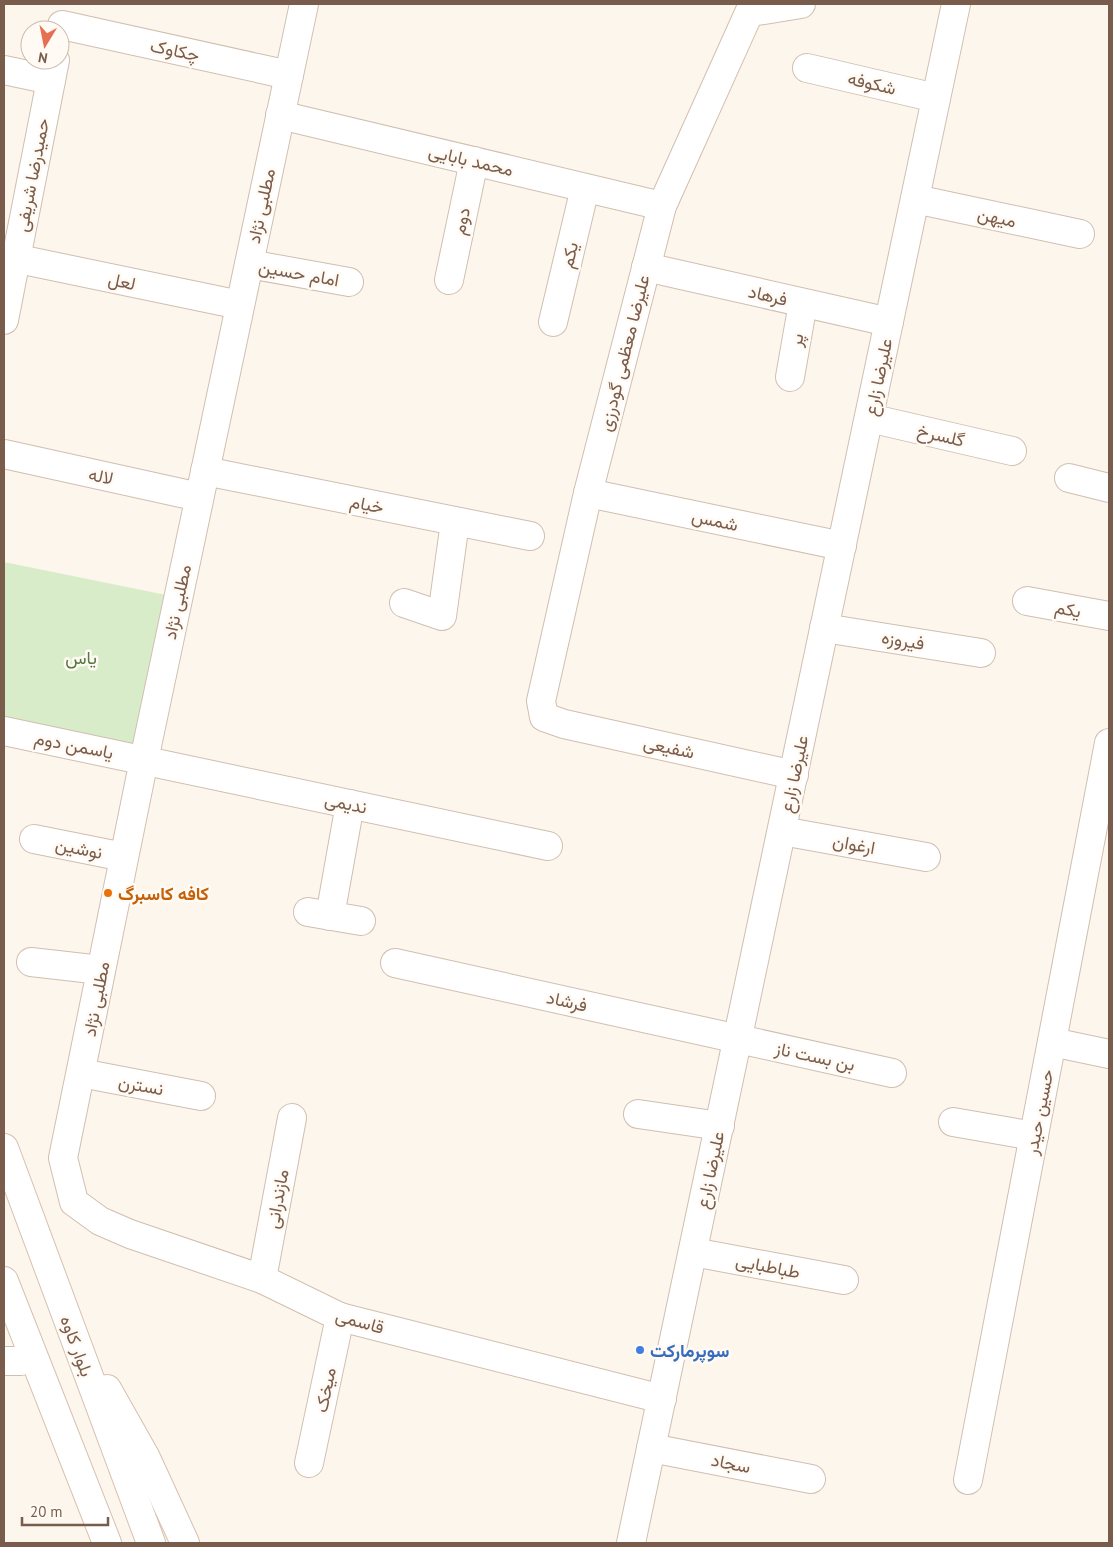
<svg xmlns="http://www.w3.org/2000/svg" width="1113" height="1547" viewBox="0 0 1113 1547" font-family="'PT Sans',Vazirmatn,sans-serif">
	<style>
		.green { fill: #d8ecc9 }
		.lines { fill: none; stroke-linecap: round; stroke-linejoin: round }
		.street-casing { stroke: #d1beb0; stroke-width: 30 }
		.secondary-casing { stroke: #d6c0b0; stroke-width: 30 }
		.street { stroke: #fff; stroke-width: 28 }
		.secondary { stroke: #fff; stroke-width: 28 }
		.food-dot { fill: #e8710a; stroke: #fffaf3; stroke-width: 2 }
		.shop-dot { fill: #3f7fe0; stroke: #fffaf3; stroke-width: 2 }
		.labels { text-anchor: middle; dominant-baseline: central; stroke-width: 5; stroke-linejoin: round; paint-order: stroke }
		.street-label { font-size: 18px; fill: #7a5c4d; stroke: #fffaf3 }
		.park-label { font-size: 18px; fill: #537a41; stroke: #fffaf3 }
		.food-label { font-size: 18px; font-weight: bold; fill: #c56008; stroke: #fffaf3; text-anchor: start }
		.shop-label { font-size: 18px; font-weight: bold; fill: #366cbe; stroke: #fffaf3; text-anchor: start }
	</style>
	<rect width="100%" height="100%" fill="#fdf6ec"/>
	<path class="green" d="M 4,562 L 171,596 L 141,751 L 4,722 Z"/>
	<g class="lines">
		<defs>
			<g id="street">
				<path d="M 304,4 L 144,760 L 63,1158 L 74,1202 L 100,1221 L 130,1234 L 262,1279 L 340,1317 L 662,1399"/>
				<path d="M 753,4 L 662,206 L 588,493 L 541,701 L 544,717 L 564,724 L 794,775"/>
				<path d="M 751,12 L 801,4"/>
				<path d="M 62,25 L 289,75"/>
				<path d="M 807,68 L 936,98"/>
				<path d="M 4,70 L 51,80"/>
				<path d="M 280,115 L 662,206"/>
				<path d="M 915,199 L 1080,234"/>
				<path d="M 4,256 L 240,305"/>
				<path d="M 249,264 L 349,282"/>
				<path d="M 646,267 L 889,322"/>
				<path d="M 449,280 L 474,161"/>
				<path d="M 4,320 L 55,60"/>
				<path d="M 553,322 L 585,188"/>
				<path d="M 790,377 L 803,303"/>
				<path d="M 869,418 L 1012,451"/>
				<path d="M 4,454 L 199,497"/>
				<path d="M 205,471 L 530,536"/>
				<path d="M 1069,478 L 1109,488"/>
				<path d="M 588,493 L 842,546"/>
				<path d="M 1027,601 L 1109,616"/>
				<path d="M 404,603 L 442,616 L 455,522"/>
				<path d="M 824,628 L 981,653"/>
				<path d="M 4,731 L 548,846"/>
				<path d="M 782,831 L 926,857"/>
				<path d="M 34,839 L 124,857"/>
				<path d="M 308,912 L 361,921"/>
				<path d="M 330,916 L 350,804"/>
				<path d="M 31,962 L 101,970"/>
				<path d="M 395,963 L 892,1073"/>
				<path d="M 1052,1042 L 1109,1054"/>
				<path d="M 81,1073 L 201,1096"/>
				<path d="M 638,1114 L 720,1126"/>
				<path d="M 953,1122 L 1034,1136"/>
				<path d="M 693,1252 L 844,1280"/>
				<path d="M 262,1279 L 292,1118"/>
				<path d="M 4,1361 L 21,1361"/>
				<path d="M 651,1448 L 811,1479"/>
				<path d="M 309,1463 L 340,1317"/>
				<path d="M 968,1480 L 1109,743"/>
				<path d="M 631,1543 L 956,4"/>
			</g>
			<g id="secondary">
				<path d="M 4,1148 L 151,1543"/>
				<path d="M 4,1281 L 107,1543"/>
				<path d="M 107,1389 L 146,1458 L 185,1543"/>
			</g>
		</defs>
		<use href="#street" class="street-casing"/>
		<use href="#secondary" class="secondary-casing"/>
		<use href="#street" class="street"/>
		<use href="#secondary" class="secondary"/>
	</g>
	<circle class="food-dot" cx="108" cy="893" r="5"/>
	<circle class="shop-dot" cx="640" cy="1350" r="5"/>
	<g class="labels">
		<g class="street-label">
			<text transform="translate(175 50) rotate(12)">چکاوک</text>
			<text transform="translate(872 83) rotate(13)">شکوفه</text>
			<text transform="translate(471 160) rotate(13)">محمد بابایی</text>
			<text transform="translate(32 175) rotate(-79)">حمیدرضا شریفی</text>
			<text transform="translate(261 206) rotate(-78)">مطلبی نژاد</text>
			<text transform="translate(997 217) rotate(12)">میهن</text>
			<text transform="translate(461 221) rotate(-78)">دوم</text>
			<text transform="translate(569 255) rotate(-77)">یکم</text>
			<text transform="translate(299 273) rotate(10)">امام حسین</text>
			<text transform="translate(122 281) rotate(12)">لعل</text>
			<text transform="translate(768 295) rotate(13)">فرهاد</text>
			<text transform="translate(796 340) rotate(-80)">پر</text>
			<text transform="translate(624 353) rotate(-76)">علیرضا معظمی گودرزی</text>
			<text transform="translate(878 377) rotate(-78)">علیرضا زارع</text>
			<text transform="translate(941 435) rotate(13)">گلسرخ</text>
			<text transform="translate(101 476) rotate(12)">لاله</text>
			<text transform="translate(367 504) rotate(11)">خیام</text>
			<text transform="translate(715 520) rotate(12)">شمس</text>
			<text transform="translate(177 602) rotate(-78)">مطلبی نژاد</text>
			<text transform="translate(1068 609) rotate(10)">یکم</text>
			<text transform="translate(903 640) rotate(9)">فیروزه</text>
			<text transform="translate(74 745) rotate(11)">یاسمن دوم</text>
			<text transform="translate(669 747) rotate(12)">شفیعی</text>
			<text transform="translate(794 774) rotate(-78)">علیرضا زارع</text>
			<text transform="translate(346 803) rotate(12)">ندیمی</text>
			<text transform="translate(854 844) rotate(10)">ارغوان</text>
			<text transform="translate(79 848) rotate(11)">نوشین</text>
			<text transform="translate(96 999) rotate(-79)">مطلبی نژاد</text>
			<text transform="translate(567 1001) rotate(12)">فرشاد</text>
			<text transform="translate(815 1056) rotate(12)">بن بست ناز</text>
			<text transform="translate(141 1085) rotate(10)">نسترن</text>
			<text transform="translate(1039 1112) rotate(-79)">حسین حیدر</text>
			<text transform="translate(710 1170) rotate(-78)">علیرضا زارع</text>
			<text transform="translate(277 1199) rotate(-80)">مازندرانی</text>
			<text transform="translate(768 1266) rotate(11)">طباطبایی</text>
			<text transform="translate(360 1321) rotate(16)">قاسمی</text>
			<text transform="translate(77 1346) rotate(70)">بلوار کاوه</text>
			<text transform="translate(325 1390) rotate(-78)">میخک</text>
			<text transform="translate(731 1463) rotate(11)">سجاد</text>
		</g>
		<g class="park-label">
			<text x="81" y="657">یاس</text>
		</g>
		<g class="food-label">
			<text x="118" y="893">کافه کاسبرگ</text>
		</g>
		<g class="shop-label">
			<text x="650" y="1350">سوپرمارکت</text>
		</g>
	</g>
	<rect width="1113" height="1547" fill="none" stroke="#7a5c4d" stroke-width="10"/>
	<g transform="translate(45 45) rotate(190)"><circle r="24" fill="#fffaf3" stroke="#cabbb1"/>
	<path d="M0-4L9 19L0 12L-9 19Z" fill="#e76f51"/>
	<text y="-8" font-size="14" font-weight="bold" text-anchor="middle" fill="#7a5c4d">N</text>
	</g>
	<path d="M22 1517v8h86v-8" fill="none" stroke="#7a5c4d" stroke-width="2.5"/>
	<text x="30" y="1517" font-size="15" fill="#7a5c4d" stroke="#fffaf3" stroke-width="4" paint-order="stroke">20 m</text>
</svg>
